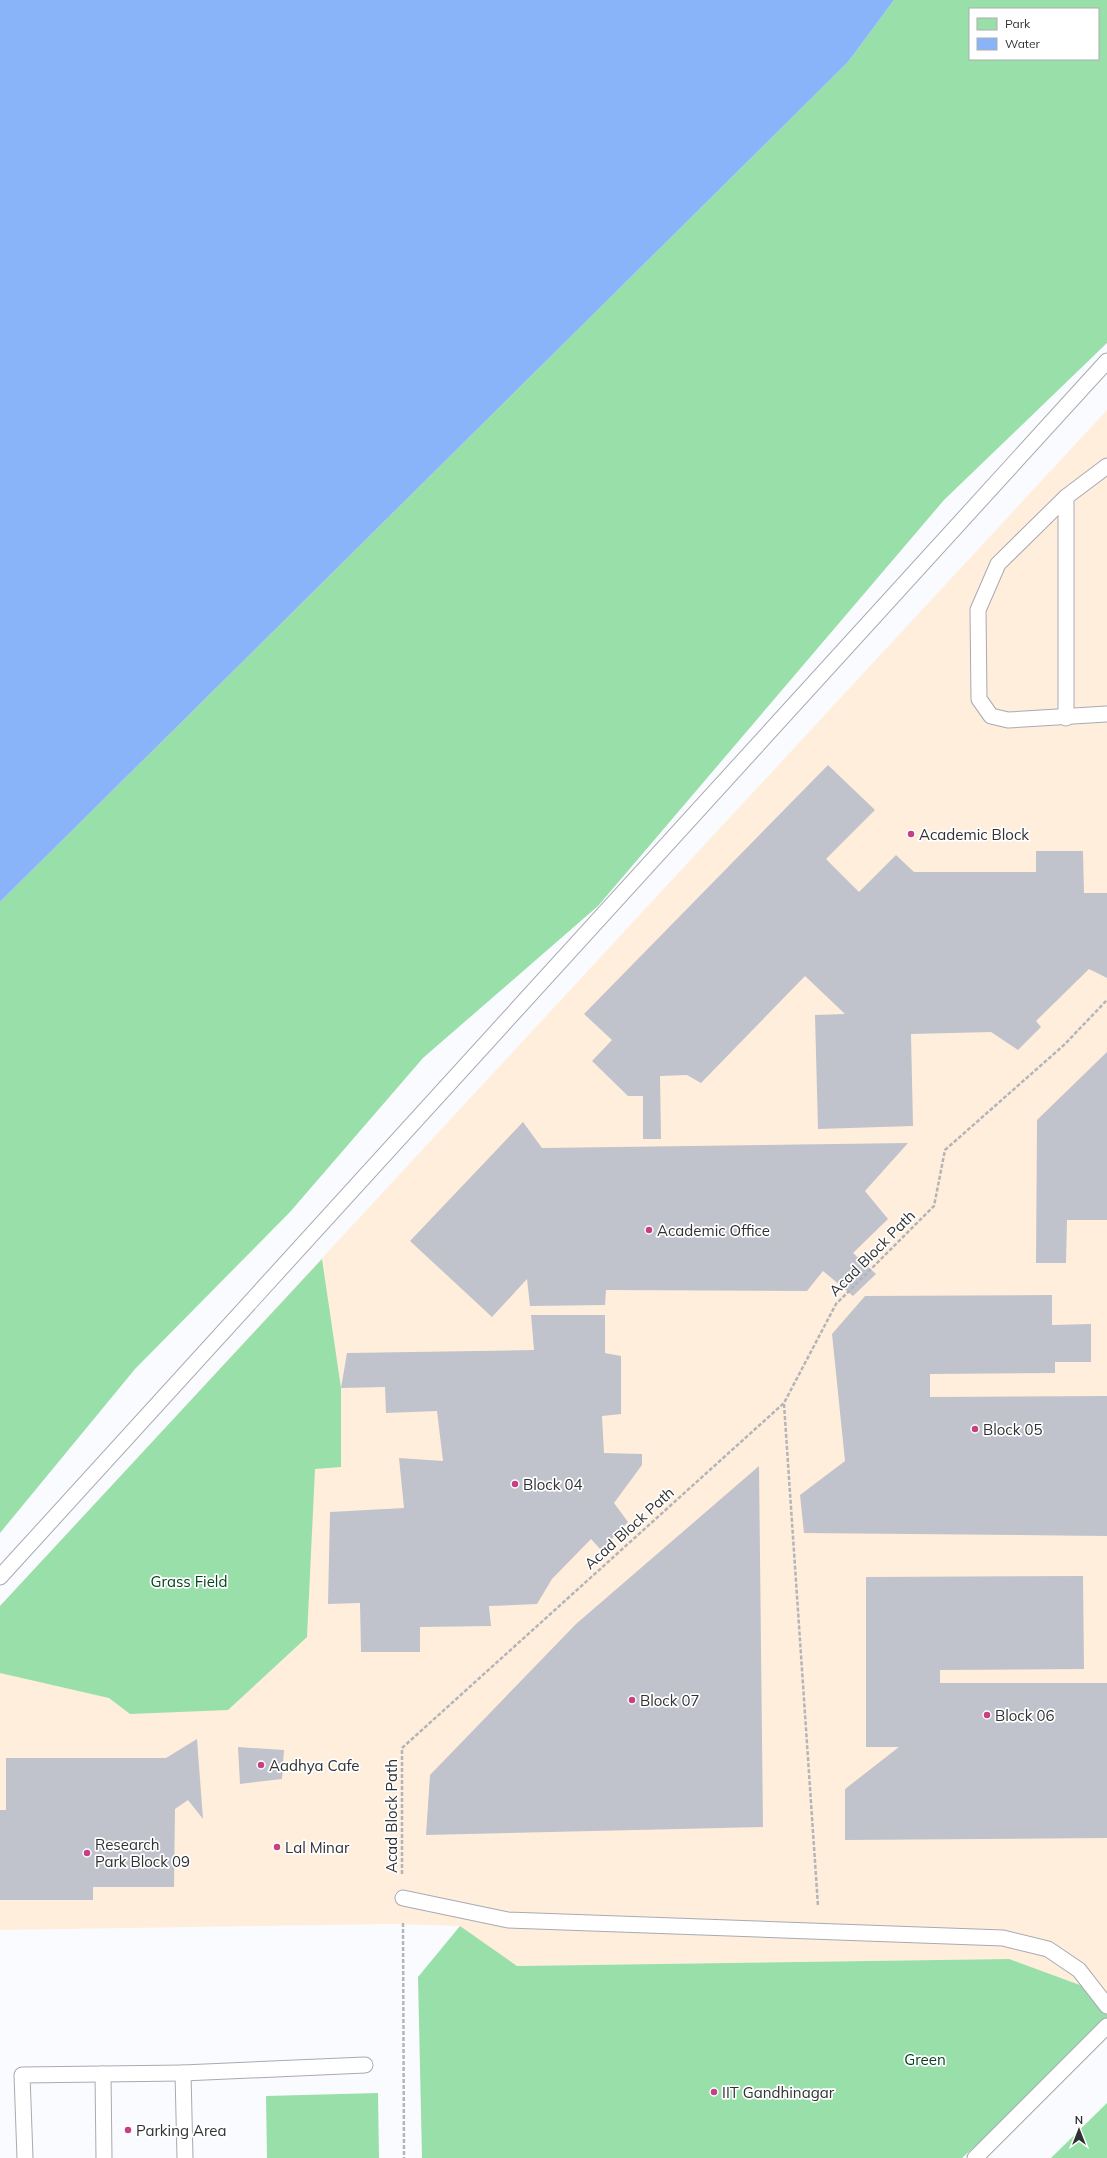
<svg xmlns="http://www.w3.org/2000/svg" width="1107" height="2158" viewBox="0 0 1107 2158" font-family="Mulish,sans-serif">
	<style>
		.education { fill: #ffeedc }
		.green { fill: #99dfaa; fill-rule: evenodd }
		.water { fill: #89b4fa }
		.building { fill: #c1c3cc }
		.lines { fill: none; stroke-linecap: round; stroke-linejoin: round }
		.lane-casing { stroke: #a8aab2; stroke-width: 17 }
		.path { stroke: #b4b5b8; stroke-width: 2.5; stroke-dasharray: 4 2; stroke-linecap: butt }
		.lane { stroke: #fff; stroke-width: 15 }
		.poi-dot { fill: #c64183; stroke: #fff; stroke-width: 1.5 }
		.labels { text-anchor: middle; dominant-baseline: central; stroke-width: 3.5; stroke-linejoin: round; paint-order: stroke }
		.poi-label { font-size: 15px; fill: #303134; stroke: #fff; text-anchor: start }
		.street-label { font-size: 15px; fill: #303134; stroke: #fff }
		.park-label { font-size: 15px; fill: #04411e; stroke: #fff }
	</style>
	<rect width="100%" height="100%" fill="#fafbfe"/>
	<path class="education" d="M 1107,410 L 1107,1995 L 1009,1959 L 517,1966 L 460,1926 L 393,1924 L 0,1930 L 0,1606 Z"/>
	<g class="green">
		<path d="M 894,0 L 1107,0 L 1107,343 L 944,500 L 598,906 L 423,1058 L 290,1212 L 135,1369 L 0,1533 L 0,902 L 848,62 ZM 970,9 L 1098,9 L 1098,59 L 970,59 Z"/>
		<path d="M 322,1259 L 341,1388 L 341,1467 L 315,1469 L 307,1637 L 228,1710 L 130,1714 L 109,1698 L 0,1673 L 0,1606 Z"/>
		<path d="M 460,1926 L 517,1966 L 1009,1959 L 1107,1995 L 1107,2027 L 962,2158 L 422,2158 L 418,1977 Z"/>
		<path d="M 378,2093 L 379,2158 L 267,2158 L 266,2096 Z"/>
		<path d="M 1107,2103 L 1107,2158 L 1051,2158 Z"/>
	</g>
	<path class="water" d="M 0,0 L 894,0 L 848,62 L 0,902 Z"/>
	<g class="building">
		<path d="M 828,765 L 875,810 L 826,859 L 859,892 L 896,855 L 914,872 L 1036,872 L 1036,851 L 1083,851 L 1084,893 L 1107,893 L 1107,978 L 1089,969 L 1036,1021 L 1041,1027 L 1018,1050 L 991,1032 L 911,1034 L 913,1126 L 818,1129 L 815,1015 L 845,1014 L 805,976 L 701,1083 L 687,1075 L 660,1076 L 661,1139 L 643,1139 L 643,1096 L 628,1096 L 592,1061 L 612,1040 L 584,1014 Z"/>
		<path d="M 1107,1052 L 1107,1220 L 1067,1220 L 1066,1263 L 1036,1263 L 1037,1120 Z"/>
		<path d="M 523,1122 L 542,1148 L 908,1143 L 865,1191 L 888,1219 L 853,1253 L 876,1274 L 853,1296 L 823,1271 L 807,1291 L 606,1290 L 605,1305 L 530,1306 L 527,1279 L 492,1317 L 410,1241 Z"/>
		<path d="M 1052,1295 L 1052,1325 L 1091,1324 L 1091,1362 L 1055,1362 L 1055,1373 L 930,1374 L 930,1397 L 1107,1396 L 1107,1536 L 804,1533 L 800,1495 L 845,1461 L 832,1334 L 865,1296 Z"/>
		<path d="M 531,1315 L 605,1315 L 605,1353 L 621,1356 L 621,1414 L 602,1416 L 604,1453 L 642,1454 L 642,1465 L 614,1503 L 628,1522 L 601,1550 L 591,1539 L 552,1579 L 537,1604 L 489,1606 L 491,1626 L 420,1627 L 420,1652 L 361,1652 L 360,1603 L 328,1604 L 330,1512 L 404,1508 L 399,1458 L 443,1461 L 437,1411 L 386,1413 L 385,1387 L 341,1388 L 347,1353 L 534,1350 Z"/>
		<path d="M 759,1466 L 763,1827 L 426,1835 L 430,1775 L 576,1624 Z"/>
		<path d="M 1083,1576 L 1084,1669 L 940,1670 L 940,1683 L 1107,1683 L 1107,1838 L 845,1840 L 845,1789 L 899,1747 L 866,1747 L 866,1577 Z"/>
		<path d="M 197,1739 L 203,1819 L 188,1800 L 175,1809 L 174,1887 L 93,1887 L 93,1900 L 0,1900 L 0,1810 L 6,1810 L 6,1758 L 166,1758 Z"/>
		<path d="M 238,1747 L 284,1750 L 282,1779 L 240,1784 Z"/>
	</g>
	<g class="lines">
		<defs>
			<g id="lane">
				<path d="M 1107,466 L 1066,497 L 998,564 L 978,610 L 979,699 L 991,716 L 1008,720 L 1107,714"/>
				<path d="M 1066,718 L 1066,497"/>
				<path d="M 0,1577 L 1107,361"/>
				<path d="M 403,1898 L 508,1920 L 1003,1938 L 1048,1949 L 1079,1970 L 1107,2006"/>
				<path d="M 103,2074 L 104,2158"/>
				<path d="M 25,2158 L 22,2075 L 183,2073"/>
				<path d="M 185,2158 L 183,2073 L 365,2065"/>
				<path d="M 975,2158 L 1107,2026"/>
			</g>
		</defs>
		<use href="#lane" class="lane-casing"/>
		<g class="path">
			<path d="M 784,1404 L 818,1906"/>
			<path d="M 402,1874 L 402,1748 L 784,1403 L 836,1304 L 934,1206 L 945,1150 L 1064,1045 L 1107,1000"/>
			<path d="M 403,1923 L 404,2158"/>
		</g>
		<use href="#lane" class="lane"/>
	</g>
	<g class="poi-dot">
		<circle cx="911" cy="834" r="4"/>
		<circle cx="649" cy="1230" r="4"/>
		<circle cx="975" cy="1429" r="4"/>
		<circle cx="515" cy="1484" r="4"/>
		<circle cx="632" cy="1700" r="4"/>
		<circle cx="987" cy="1715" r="4"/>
		<circle cx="261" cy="1765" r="4"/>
		<circle cx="277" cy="1847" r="4"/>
		<circle cx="87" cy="1853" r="4"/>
		<circle cx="714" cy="2092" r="4"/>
		<circle cx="128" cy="2130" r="4"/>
	</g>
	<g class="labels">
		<g class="poi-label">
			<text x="919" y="834">Academic Block</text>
			<text x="657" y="1230">Academic Office</text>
			<text x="983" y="1429">Block 05</text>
			<text x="523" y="1484">Block 04</text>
			<text x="640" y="1700">Block 07</text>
			<text x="995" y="1715">Block 06</text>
			<text x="269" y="1765">Aadhya Cafe</text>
			<text x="95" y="1844">Research<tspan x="95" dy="17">Park Block 09</tspan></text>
			<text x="285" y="1847">Lal Minar</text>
			<text x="722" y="2092">IIT Gandhinagar</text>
			<text x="136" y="2130">Parking Area</text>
		</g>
		<g class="street-label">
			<text transform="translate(872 1253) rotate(-45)">Acad Block Path</text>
			<text transform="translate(629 1528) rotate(-42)">Acad Block Path</text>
			<text transform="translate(391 1816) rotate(-90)">Acad Block Path</text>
		</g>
		<g class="park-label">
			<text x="189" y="1581">Grass Field</text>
			<text x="925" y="2059">Green</text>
		</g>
	</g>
	<rect x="969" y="8" width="130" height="52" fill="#ffffff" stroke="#acadae"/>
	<rect x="977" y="18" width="20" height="12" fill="#99dfaa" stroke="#acadae"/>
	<text x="1005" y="28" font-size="12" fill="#303134">Park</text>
	<rect x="977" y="38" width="20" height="12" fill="#89b4fa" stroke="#acadae"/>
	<text x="1005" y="48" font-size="12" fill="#303134">Water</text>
	<g transform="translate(1079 2130)" stroke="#ffffff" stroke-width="3" paint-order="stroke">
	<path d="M0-3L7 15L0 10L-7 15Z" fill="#303134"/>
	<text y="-6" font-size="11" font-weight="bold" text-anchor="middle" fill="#303134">N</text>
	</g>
</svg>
